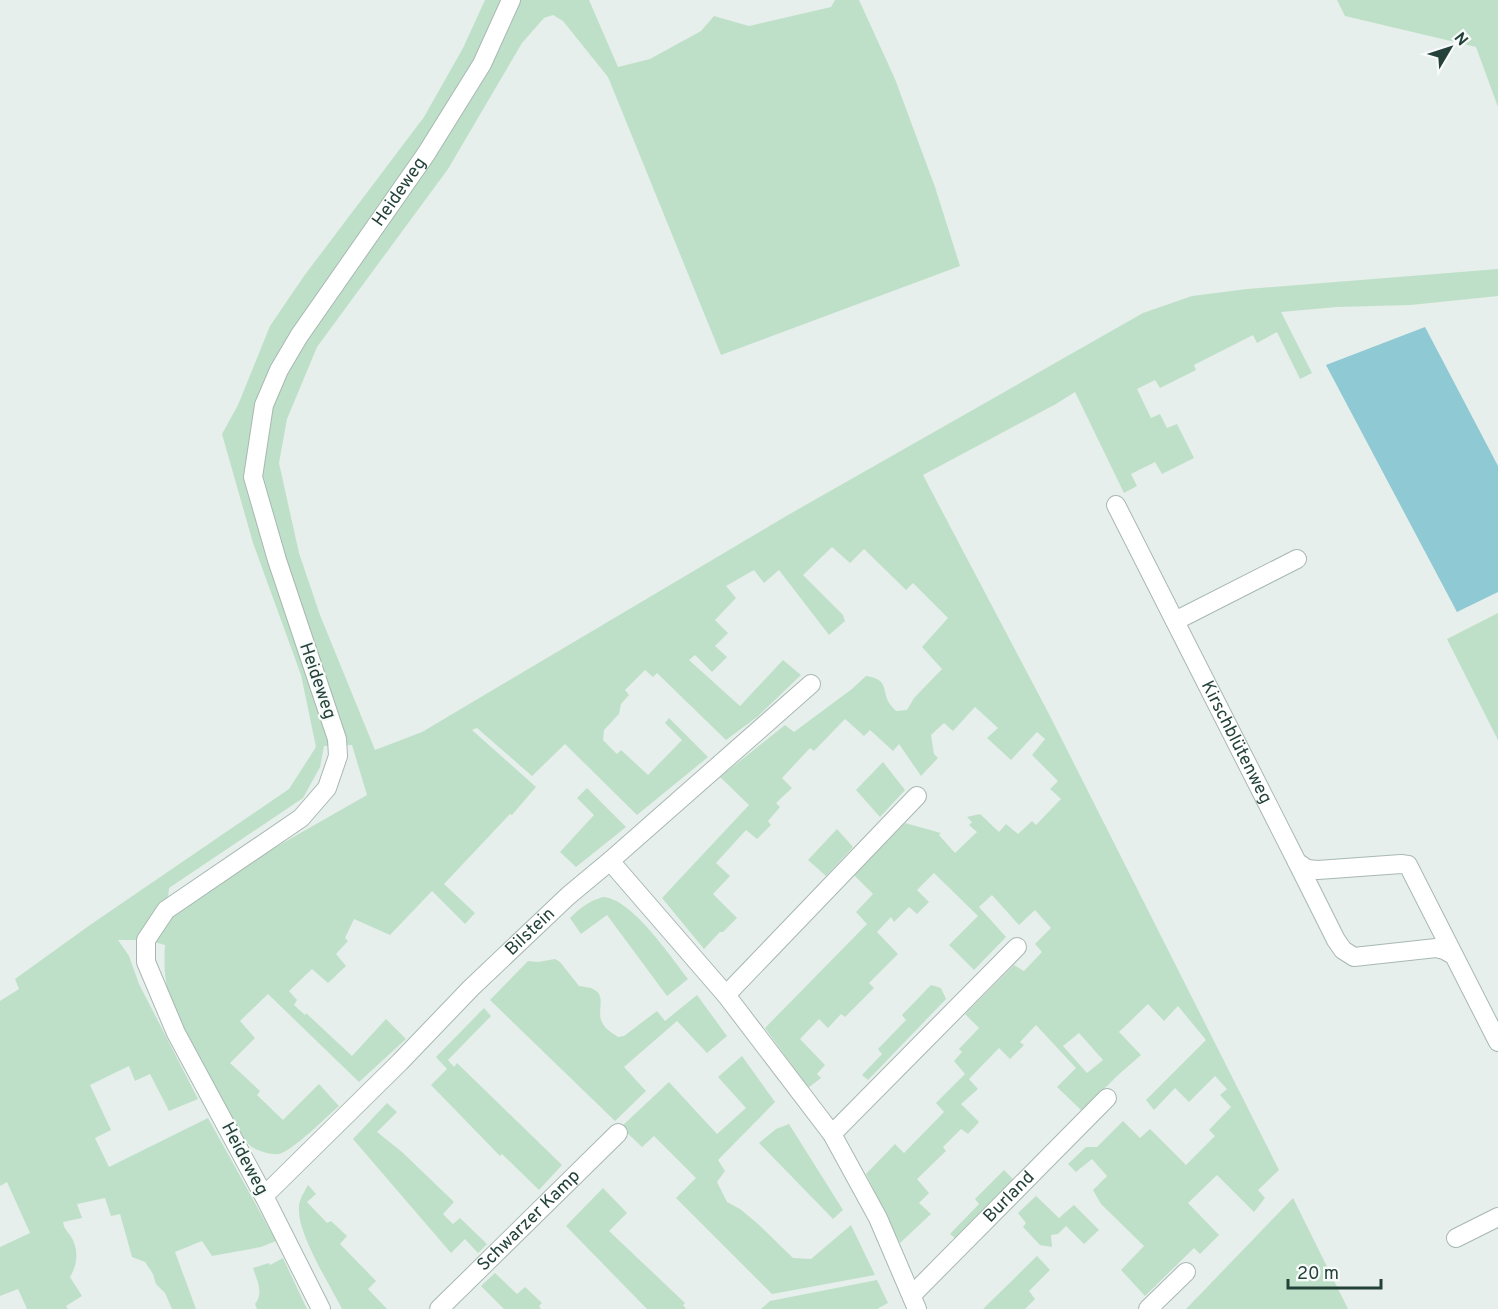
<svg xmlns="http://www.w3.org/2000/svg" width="1498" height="1309" viewBox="0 0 1498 1309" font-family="Overpass,sans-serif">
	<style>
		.green { fill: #bfe0c8; fill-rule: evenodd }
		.water { fill: #8ec9d4 }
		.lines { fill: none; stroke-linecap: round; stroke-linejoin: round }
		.street-casing { stroke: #a8b8b2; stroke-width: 20 }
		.street { stroke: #fff; stroke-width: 18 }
		.labels { text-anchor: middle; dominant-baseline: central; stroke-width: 4.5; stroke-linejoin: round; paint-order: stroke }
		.street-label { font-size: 18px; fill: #24423a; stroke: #f7fbf9 }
	</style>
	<rect width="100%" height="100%" fill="#e6efeb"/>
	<g class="green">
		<path d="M 485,0 L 589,0 L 618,67 L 650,59 L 701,31 L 714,16 L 749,26 L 831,7 L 835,0 L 859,0 L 895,79 L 935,187 L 960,266 L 721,355 L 608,77 L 563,21 L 553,15 L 544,18 L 522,43 L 448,169 L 317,347 L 287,419 L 279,463 L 299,553 L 320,615 L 375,750 L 422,732 L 788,515 L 1143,313 L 1192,296 L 1247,289 L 1498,269 L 1498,296 L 1411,305 L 1337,307 L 1281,312 L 1312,373 L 1300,379 L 1277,332 L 1257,343 L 1253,335 L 1194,365 L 1196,370 L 1160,388 L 1155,380 L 1137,389 L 1151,418 L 1160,414 L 1167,428 L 1177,424 L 1194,458 L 1162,474 L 1155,462 L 1131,474 L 1137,486 L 1124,493 L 1075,392 L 1056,404 L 923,475 L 1050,716 L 1279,1170 L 1258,1190 L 1265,1198 L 1254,1212 L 1217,1175 L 1188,1203 L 1219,1235 L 1200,1254 L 1194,1248 L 1145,1296 L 1121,1270 L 1144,1246 L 1101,1204 L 1093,1190 L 1107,1176 L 1092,1159 L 1076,1172 L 1068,1164 L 1086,1147 L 1097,1147 L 1123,1121 L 1140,1138 L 1150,1129 L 1186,1165 L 1215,1136 L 1209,1130 L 1231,1107 L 1220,1095 L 1227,1089 L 1215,1076 L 1189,1102 L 1175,1088 L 1154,1110 L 1146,1100 L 1206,1040 L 1178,1006 L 1164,1021 L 1148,1004 L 1119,1032 L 1141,1055 L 1117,1076 L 1082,1111 L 1057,1087 L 1076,1068 L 1036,1025 L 1020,1042 L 1024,1045 L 1010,1059 L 999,1048 L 969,1079 L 978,1089 L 961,1104 L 979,1122 L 968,1134 L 961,1129 L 943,1147 L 946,1151 L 917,1179 L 929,1193 L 919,1203 L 931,1214 L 900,1243 L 866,1174 L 895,1144 L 904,1153 L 944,1112 L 936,1103 L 965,1074 L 954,1061 L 962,1052 L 959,1049 L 979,1028 L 965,1014 L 1014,965 L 1024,971 L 1042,952 L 1035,944 L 1051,928 L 1035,910 L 1019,925 L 992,895 L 979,907 L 1006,937 L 974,970 L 949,945 L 978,916 L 934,873 L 917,890 L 929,902 L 917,914 L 909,907 L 894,922 L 891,917 L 877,932 L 898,954 L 869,983 L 874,988 L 845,1017 L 841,1014 L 828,1028 L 819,1019 L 800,1039 L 825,1065 L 817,1074 L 821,1078 L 808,1088 L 765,1028 L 867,924 L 856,912 L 873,894 L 854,875 L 905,823 L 941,833 L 939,835 L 955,853 L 977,832 L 969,825 L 972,822 L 967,817 L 980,814 L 999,832 L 1006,824 L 1018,834 L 1032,821 L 1036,825 L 1061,799 L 1050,789 L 1058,781 L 1032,755 L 1045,739 L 1037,732 L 1011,760 L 987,738 L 998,728 L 975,707 L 953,731 L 944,723 L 931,735 L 934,754 L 938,758 L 921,776 L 899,744 L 893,751 L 870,730 L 864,736 L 845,719 L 814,751 L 810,748 L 782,778 L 792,788 L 776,803 L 780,807 L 768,821 L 771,825 L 757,839 L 746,830 L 716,863 L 730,876 L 713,894 L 737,918 L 723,932 L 720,932 L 704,949 L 662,898 L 749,805 L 720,777 L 785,725 L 794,732 L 852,689 L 866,676 C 885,679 883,685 887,699 C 889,704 893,708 896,711 L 907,710 L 914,698 L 942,669 L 922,647 L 948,618 L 913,583 L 906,590 L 864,549 L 850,563 L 832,547 L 803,575 L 843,615 L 845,621 L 829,635 L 779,570 L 764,583 L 754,570 L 726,586 L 736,598 L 715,620 L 728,633 L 715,646 L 727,657 L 712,672 L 695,655 L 689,660 L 740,706 L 783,660 L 801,675 L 757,717 L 726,740 L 657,673 L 653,677 L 645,670 L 625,690 L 629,695 L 621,704 L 619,714 L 604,730 L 603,740 L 617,754 L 621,750 L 648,775 L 682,740 L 665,723 L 669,718 L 708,757 L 637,815 L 565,744 L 532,776 L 477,728 L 472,730 L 536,787 L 512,815 L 510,814 L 444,884 L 475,913 L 465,924 L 432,891 L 390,935 L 354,919 L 345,938 L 348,941 L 336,954 L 346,966 L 328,983 L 312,969 L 289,991 L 297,1000 L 294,1005 L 305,1015 L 306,1013 L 352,1056 L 386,1019 L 406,1039 L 359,1082 L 268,994 L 240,1021 L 255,1038 L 230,1063 L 260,1091 L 257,1095 L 283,1120 L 319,1084 L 339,1106 C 326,1117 294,1150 279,1154 C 272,1155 258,1151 252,1147 C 236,1136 176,1018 169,995 C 164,978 164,963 165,945 L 146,940 L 118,940 L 129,956 L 139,984 L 198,1099 L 169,1111 L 150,1074 L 135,1081 L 129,1066 L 90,1085 L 111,1130 L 95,1138 L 109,1167 L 208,1118 L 276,1241 L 261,1247 L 212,1256 L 202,1241 L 175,1252 L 196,1309 L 172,1309 L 165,1293 L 156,1284 L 153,1274 L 145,1262 L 132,1257 L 120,1214 L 111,1216 L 105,1198 L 77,1204 L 82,1218 L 63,1222 C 64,1228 66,1230 70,1235 C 79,1248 78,1264 70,1277 L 82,1296 L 66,1306 L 68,1309 L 27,1309 L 18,1289 L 0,1296 L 0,1247 L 30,1233 L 7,1182 L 0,1186 L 0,1001 L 19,989 L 15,979 L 90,925 L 289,789 L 316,747 L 301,675 L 253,543 L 222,434 L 238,405 L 270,326 L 304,276 L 424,117 L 463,48 ZM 352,745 L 367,795 L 167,909 L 169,888 L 303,798 L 320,767 L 324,746 ZM 1079,1033 L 1103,1060 L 1087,1073 L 1063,1046 Z"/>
		<path d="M 1337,0 L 1498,0 L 1498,107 L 1476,47 L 1345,16 Z"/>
		<path d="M 1498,613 L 1498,740 L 1447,639 Z"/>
		<path d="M 883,762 L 905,790 L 880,817 L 856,790 Z"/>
		<path d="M 587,788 L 626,827 L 576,867 L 560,852 L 594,815 L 577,798 Z"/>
		<path d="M 837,829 L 853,847 L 826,876 L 808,860 Z"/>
		<path d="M 603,897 C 631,898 671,957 688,979 L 667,996 L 607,915 L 581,934 L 570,918 C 580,908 589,901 603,897 Z"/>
		<path d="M 555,959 L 560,962 L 579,986 C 583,987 590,987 593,989 C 608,996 595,1012 603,1024 C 606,1030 613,1033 618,1037 L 624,1036 L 657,1011 L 665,1021 L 697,995 L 727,1036 L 707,1053 L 677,1021 L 624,1067 L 646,1091 L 615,1121 L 490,1000 L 528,961 L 538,962 Z"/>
		<path d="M 931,985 L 941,988 L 946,999 L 868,1080 L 862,1075 L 882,1054 L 878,1049 L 906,1020 L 902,1015 Z"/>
		<path d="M 484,1008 L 491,1016 L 448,1060 L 454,1067 L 457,1063 L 562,1165 L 539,1190 L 502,1154 L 500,1156 L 431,1085 L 447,1069 L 436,1057 Z"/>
		<path d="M 742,1056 L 775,1102 L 718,1160 L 725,1171 L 717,1182 L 727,1202 L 740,1209 L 757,1223 L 793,1258 L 811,1259 L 851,1225 L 875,1275 L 772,1294 L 676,1198 L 696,1178 L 654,1136 L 642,1147 L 621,1127 L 669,1082 L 717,1134 L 746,1108 L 718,1077 Z"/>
		<path d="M 387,1103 L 397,1112 L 377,1132 L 402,1152 L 454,1202 L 443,1214 L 453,1224 L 460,1218 L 487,1244 L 478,1253 L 465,1239 L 451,1253 L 353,1139 Z"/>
		<path d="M 789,1124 L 843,1210 L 833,1219 L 759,1143 L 776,1129 Z"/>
		<path d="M 1004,1170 L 1014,1180 L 955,1238 L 950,1234 L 979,1204 L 975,1199 Z"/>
		<path d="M 308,1185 L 316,1194 L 307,1202 L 327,1223 L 331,1221 L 347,1236 L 340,1244 L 376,1281 L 368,1289 L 387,1309 L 342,1309 C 330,1285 299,1236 299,1211 C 298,1201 303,1194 308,1185 Z"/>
		<path d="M 603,1188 L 627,1213 L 609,1231 L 685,1303 L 683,1305 L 686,1309 L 647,1309 L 566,1226 Z"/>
		<path d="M 1036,1196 L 1059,1218 L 1074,1205 L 1099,1230 L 1084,1244 L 1066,1226 L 1058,1234 L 1051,1235 L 1052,1247 L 1040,1245 L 1023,1227 L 1026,1223 L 1018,1213 Z"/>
		<path d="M 1293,1198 L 1348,1309 L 1186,1309 Z"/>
		<path d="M 1037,1256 L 1050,1270 L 1029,1291 L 1035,1299 L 1025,1309 L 983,1309 Z"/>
		<path d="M 283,1258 L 307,1309 L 257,1309 L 255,1304 C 264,1293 257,1280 253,1268 L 269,1263 L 270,1265 Z"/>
		<path d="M 495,1273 L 517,1294 L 525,1287 L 542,1303 L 539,1306 L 541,1309 L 504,1309 L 481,1286 Z"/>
		<path d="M 877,1280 L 888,1303 L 877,1309 L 761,1309 L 770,1301 Z"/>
	</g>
	<path class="water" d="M 1425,327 L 1498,466 L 1498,592 L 1457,612 L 1326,365 Z"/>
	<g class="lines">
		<defs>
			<g id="street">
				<path id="s1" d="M 1116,505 L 1297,862 L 1307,869 L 1318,870 L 1401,864 L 1408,865 L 1498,1042"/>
				<path d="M 1175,621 L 1297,559"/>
				<path d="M 610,861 L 726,995 L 832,1134 L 878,1218 L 917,1309"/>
				<path d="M 1297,862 L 1336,940 L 1343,950 L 1354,957 L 1436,948 L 1444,950 L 1453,955"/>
				<path d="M 726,995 L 917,796"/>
				<path d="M 832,1134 L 1017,947"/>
				<path id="s2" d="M 264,1196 L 400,1062 L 471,988 L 568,896 L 610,861 L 811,684"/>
				<path d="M 1456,1238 L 1498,1217"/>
				<path id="s3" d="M 912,1295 L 1107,1098"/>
				<path id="s4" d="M 321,1309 L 264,1196 L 176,1033 L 146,962 L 146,940 L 166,910 L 301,818 L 327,788 L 338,756 L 337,739 L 277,560 L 253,477 L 264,405 L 279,370 L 299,336 L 426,154 L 482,64 L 511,0"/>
				<path id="s5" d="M 439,1309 L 618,1133"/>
				<path d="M 1148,1309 L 1186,1272"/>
			</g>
		</defs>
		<use href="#street" class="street-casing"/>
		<use href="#street" class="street"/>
	</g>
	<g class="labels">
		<g class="street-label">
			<text stroke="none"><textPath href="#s4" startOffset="1302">Heideweg</textPath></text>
			<text transform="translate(317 681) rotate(71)">Heideweg</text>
			<text stroke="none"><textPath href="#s1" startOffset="266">Kirschblütenweg</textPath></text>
			<text stroke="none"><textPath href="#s2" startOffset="375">Bilstein</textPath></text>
			<text transform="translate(244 1159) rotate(62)">Heideweg</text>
			<text stroke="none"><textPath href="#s3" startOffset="138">Burland</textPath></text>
			<text stroke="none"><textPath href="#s5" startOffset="126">Schwarzer Kamp</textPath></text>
		</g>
	</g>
	<g transform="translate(1450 48) rotate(51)" stroke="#f7fbf9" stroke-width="4.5" paint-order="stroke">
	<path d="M0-4.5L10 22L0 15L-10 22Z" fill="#24423a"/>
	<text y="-9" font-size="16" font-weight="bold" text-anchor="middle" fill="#24423a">N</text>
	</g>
	<path d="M1288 1279v9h93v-9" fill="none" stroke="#24423a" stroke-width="3"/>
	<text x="1297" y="1279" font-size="18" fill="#24423a" stroke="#f7fbf9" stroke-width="4.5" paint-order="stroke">20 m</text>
</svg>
